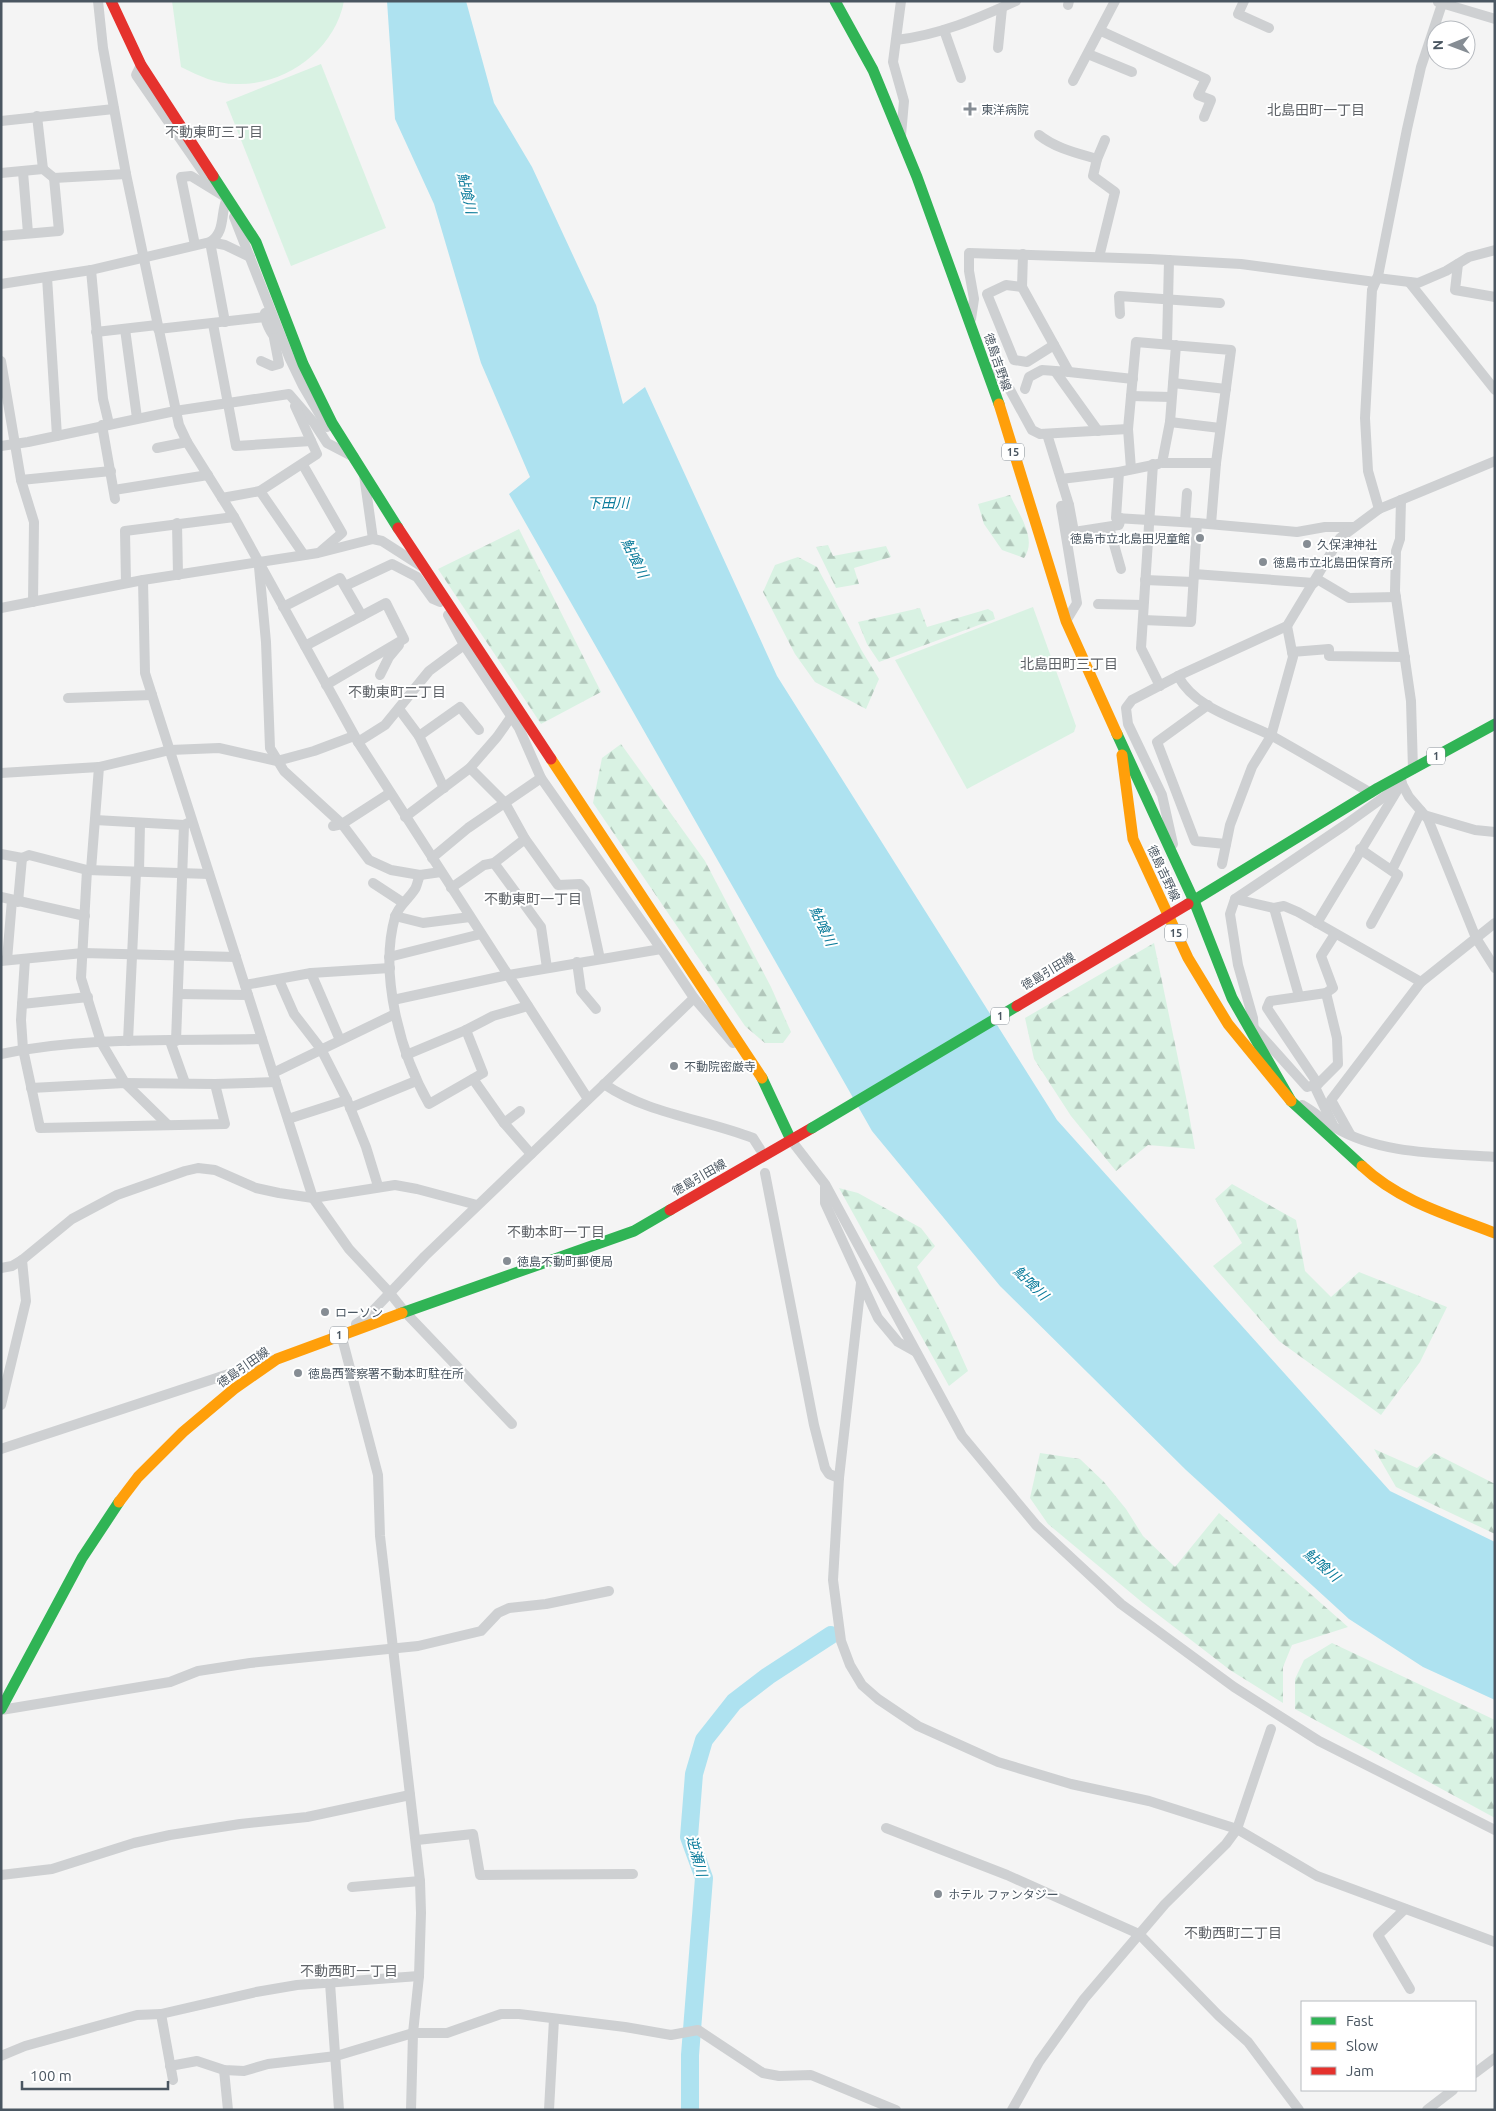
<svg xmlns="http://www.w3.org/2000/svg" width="1496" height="2111" viewBox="0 0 1496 2111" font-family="Ubuntu,'Noto Sans JP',sans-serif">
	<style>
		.green { fill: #d9f2e3 }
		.forest { fill: url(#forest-firs) }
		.water { fill: #aee2f0 }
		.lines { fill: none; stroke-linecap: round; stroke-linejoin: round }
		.river { stroke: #aee2f0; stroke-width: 18 }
		.street { stroke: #ced0d2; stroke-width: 10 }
		.fast { stroke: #30b455; stroke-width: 11 }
		.slow { stroke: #ff9f0a; stroke-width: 11 }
		.jam { stroke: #e5322d; stroke-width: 11 }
		.fast-bridge { stroke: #30b455; stroke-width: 11 }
		.jam-bridge { stroke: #e5322d; stroke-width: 11 }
		.poi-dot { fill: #868d94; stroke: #fff; stroke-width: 2 }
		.labels { text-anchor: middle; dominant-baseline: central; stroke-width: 4; stroke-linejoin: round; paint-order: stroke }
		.shield { fill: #fff; stroke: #808990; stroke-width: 1 }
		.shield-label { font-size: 11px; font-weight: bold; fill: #4a5661 }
		.poi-label { font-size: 12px; fill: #4a5661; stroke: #fff; text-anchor: start }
		.street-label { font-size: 12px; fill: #4a5661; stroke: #fff }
		.neighbourhood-label { font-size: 14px; fill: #5f6368; stroke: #fff }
		.water-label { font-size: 14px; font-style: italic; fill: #0c7c9b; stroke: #fff }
	</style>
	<defs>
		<pattern id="forest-firs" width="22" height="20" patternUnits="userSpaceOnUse" patternTransform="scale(1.25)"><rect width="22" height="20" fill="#d9f2e3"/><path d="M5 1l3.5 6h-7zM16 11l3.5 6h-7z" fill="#b2c7bb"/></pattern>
	</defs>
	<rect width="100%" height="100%" fill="#f4f4f4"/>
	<g class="green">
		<path d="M 172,1 L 344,1 C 335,50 285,86 236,84 C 216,84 199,76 181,67 Z"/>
		<path d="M 321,64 L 386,228 L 291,266 L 226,102 Z"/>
		<path d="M 1033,607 L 1076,726 L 1074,732 L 967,789 L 895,660 Z"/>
	</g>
	<g class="forest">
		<path d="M 1010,495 C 1018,513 1038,539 1024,558 L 1002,550 L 984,524 L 978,504 Z"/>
		<path d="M 519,529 L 601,692 L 541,724 L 438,569 Z"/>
		<path d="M 828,545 L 833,556 L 886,546 L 891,557 L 854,568 L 859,584 L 836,588 L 816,547 Z"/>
		<path d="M 798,557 L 817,567 L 862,651 L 879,679 L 866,709 L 815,682 L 795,654 L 763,592 L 775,565 Z"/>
		<path d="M 920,608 L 927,627 L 988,609 L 993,612 L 995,619 L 879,662 L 867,644 L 858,622 Z"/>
		<path d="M 621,744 L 705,861 L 771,987 L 791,1032 L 783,1043 L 765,1043 L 745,1026 L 593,803 L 602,758 Z"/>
		<path d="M 1154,943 L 1186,1097 L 1195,1149 L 1148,1145 L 1116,1171 L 1071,1116 L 1034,1059 L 1025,1018 Z"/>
		<path d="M 1232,1184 L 1296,1220 L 1305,1271 L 1331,1297 L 1359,1272 L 1447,1307 L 1420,1362 L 1381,1415 L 1279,1341 L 1213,1266 L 1242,1243 L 1215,1199 Z"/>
		<path d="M 839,1188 L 858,1193 L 921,1228 L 935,1246 L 917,1267 L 947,1324 L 968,1371 L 949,1386 Z"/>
		<path d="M 1374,1449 L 1417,1468 L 1434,1453 L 1495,1484 L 1495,1534 L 1396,1487 Z"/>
		<path d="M 1040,1453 L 1080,1459 L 1104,1482 L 1126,1509 L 1143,1536 L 1175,1567 L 1219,1513 L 1348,1627 L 1292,1645 L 1283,1667 L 1283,1703 L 1230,1670 L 1143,1603 L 1048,1524 L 1030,1498 Z"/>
		<path d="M 1332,1643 L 1495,1720 L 1495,1818 L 1295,1709 L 1295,1679 L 1304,1660 Z"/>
	</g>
	<path class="water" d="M 387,1 L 466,1 L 494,103 L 532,167 L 596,305 L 623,404 L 645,387 L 777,676 L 1057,1120 L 1390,1491 L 1495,1542 L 1495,1700 L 1423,1667 L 1349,1619 L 1186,1470 L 1000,1286 L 872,1131 L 509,494 L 530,477 L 481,363 L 434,204 L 395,119 Z"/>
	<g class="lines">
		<path class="river" d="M 690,2110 L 690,2055 L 704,1878 L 689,1837 L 694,1774 L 704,1740 L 734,1702 L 768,1676 L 831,1635"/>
		<g class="street">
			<path d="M 98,1 L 103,48 L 126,174 L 179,425 L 187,442 L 234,517 L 358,742 L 588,1099"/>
			<path d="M 901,1 L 893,62 L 904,101 L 901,135"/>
			<path d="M 1244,1 L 1238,14 L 1269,28"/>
			<path d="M 1438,2 L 1495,19"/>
			<path d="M 1068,5 L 1069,1"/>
			<path d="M 944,30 L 961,78"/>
			<path d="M 1101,31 L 1206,79 L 1198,95 L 1211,100 L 1204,117"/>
			<path d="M 896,40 C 939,35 977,19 1016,1"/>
			<path d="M 998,48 L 1002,8"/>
			<path d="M 1088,54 L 1132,72"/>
			<path d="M 141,65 L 136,75 L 210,182"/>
			<path d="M 1073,81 L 1115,1"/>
			<path d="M 37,116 L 43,169"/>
			<path d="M 1,121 L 114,109"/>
			<path d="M 1039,135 C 1055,148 1077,153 1097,159"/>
			<path d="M 23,172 L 28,233"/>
			<path d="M 1,173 L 43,169 L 54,178 L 126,174"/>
			<path d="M 234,217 L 289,357 L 303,386 L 327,427"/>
			<path d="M 1,236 L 59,231 L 54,178"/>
			<path d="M 195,245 L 181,177 L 191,176 L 227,198"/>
			<path d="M 1023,254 L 1022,287 L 1069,372 L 1042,370 L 1029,377 L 1025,389"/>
			<path d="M 1099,257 L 1115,192 L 1093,176 L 1097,159 L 1105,140"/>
			<path d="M 1458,264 L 1455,290 L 1495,297"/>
			<path d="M 91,270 L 103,399 L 109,424"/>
			<path d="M 47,277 L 57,436"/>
			<path d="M 1377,278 L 1418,283 L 1446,271 L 1469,257 L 1495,250"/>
			<path d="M 1409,282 L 1495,390"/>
			<path d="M 1,284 L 91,270 L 210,242 C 226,232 220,213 227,198"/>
			<path d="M 1022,287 L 1006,285 L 987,294 L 1014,360 L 1027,362 L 1054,345"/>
			<path d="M 265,313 C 265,324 273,336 280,344"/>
			<path d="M 1120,314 L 1119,296 L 1220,303"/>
			<path d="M 971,319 L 974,299 L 969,271 L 969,253 L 1150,259 L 1241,264 L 1375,282"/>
			<path d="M 225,322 L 210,242 L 225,245 L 250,257"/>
			<path d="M 213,324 L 236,446 L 311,441"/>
			<path d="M 125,329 L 137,418"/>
			<path d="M 158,329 L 265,317"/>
			<path d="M 96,332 L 157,325"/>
			<path d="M 1167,344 L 1169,260"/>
			<path d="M 1,361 L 21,480 L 34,522 L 33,602"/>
			<path d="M 261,361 L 272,366 L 279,364 L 274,338"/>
			<path d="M 986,367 L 1004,379 L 1032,430 L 1040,434 L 1128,429 L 1136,342 L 1231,350 L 1216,463 L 1162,463 L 1170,422 L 1176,345"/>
			<path d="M 1055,371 L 1098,431"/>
			<path d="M 1069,372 L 1133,379"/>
			<path d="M 1173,383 L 1226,389"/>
			<path d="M 1131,396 L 1171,397"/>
			<path d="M 1170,422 L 1220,428"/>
			<path d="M 102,425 L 115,499"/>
			<path d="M 1128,429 L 1131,469"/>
			<path d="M 1047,434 L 1069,505 L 1061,506 L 1077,603 L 1066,621"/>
			<path d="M 1,446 L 28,442 L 175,411 L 289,394 L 314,423 L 327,443 L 354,457"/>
			<path d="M 157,448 L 187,442"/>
			<path d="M 1153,464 L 1141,648 L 1160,686"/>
			<path d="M 303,465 L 342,533 L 321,551"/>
			<path d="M 1119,472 L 1116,518 L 1197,523 L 1297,532 L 1325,527 L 1353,527"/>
			<path d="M 364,475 L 373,539"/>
			<path d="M 1061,479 L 1119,472 L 1158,464"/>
			<path d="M 21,480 L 111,471"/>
			<path d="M 114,490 L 208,475"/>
			<path d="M 260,491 L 304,555"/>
			<path d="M 222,498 L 260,491 L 317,454 L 295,406"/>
			<path d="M 1401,500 L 1400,539 L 1396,551 L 1395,591 L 1411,701 L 1413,769"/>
			<path d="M 1069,505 L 1074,532 L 1119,525 L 1121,518"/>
			<path d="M 1379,509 L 1368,471 L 1365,418 L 1372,290 L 1378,276 L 1407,129 L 1421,67 L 1443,1"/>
			<path d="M 1185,522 L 1187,493"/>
			<path d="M 177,523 L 178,575"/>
			<path d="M 1211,524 L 1216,463"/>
			<path d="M 1109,527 L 1121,569"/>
			<path d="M 259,567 L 266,642 L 270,748 L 284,771 L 342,824 L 369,860 L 391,870 L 420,875 L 441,872"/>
			<path d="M 1194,574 L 1197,523"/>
			<path d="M 1317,579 L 1349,598 L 1396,597"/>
			<path d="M 143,580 L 145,673 L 313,1198 L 349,1249 L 389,1292 L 405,1312 L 512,1424"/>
			<path d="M 1145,580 L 1193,582"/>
			<path d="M 126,583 L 125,531 L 234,517"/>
			<path d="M 345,586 L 392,564 L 417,577 L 433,599 L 440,602"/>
			<path d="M 1098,604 L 1143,605"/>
			<path d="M 283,607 L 340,578 L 362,616"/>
			<path d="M 1,608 L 143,580 L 318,553 L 373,539 L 382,541 L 421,566"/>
			<path d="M 448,615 L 464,645 L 519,728 L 541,778 L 666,956 L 694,998 L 733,1043"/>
			<path d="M 1143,620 L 1191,622 L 1194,574 L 1314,583"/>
			<path d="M 305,646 L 386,603 L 404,639 L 326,685"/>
			<path d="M 1292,652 L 1329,649 L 1329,656 L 1405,657"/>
			<path d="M 380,675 L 389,657 L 399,645"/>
			<path d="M 1178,676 C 1196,710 1242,720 1274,737 C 1306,755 1338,774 1371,793"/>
			<path d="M 68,698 L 152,695"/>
			<path d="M 1208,705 L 1157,742 L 1195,841 L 1226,844"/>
			<path d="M 399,709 L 419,736 L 444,788"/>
			<path d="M 419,736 L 460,707 L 479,730"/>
			<path d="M 358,742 L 385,725 L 429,671 L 464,645"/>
			<path d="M 470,768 L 505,803 L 525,839 L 558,885 L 580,884 L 585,890 L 600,959"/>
			<path d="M 1,773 L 99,767 L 170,750 L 219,748 L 277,761 L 314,751 L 354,736"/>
			<path d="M 1401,779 L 1402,784 L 1409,797 L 1428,819 L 1476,938 L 1495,968"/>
			<path d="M 1424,815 L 1475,830 L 1495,832"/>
			<path d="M 405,817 L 470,768 L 497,737 L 511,717"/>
			<path d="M 95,820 L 184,825 L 188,823"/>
			<path d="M 333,826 L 342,824 L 390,793"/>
			<path d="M 1173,844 L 1162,795 L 1128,724 L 1126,708 L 1132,700 L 1182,674 L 1287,626 L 1340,538 L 1379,509 L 1495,461"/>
			<path d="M 1360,849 L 1398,875 L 1371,924"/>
			<path d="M 1,854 L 22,858 L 29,855 L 87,870 L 209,874"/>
			<path d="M 432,858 L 468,828 L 541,778"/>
			<path d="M 494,863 L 541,927 L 547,968"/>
			<path d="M 1222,864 L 1230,825 L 1252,767 L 1271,736 L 1293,657 L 1287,626"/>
			<path d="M 87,870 L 81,978 L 101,1042 L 125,1083 L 168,1125"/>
			<path d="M 91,870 L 99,767"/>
			<path d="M 1392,870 L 1421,811"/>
			<path d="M 139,872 L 140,823"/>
			<path d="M 420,875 C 418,879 417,886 415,889 C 408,900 399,905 395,917 C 379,974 400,1053 429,1104 L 483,1073 L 466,1030"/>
			<path d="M 373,883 L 402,902"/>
			<path d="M 451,888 L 484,865 L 494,863 L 525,839"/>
			<path d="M 1,897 L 85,916"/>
			<path d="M 1235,899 L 1274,908 L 1284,906 L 1298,912 L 1421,982"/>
			<path d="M 18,902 L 22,858"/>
			<path d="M 1274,908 L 1299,996"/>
			<path d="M 395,916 L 423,923 L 470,917"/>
			<path d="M 1317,923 L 1398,789"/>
			<path d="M 389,957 L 481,934"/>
			<path d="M 25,959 L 21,1020 L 23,1049 L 40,1128 L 225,1124 L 215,1084"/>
			<path d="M 7,960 L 12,900"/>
			<path d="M 1,961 L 83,953 L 236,957"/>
			<path d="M 577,962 L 581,991 L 596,1009"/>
			<path d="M 311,973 L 340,1040"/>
			<path d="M 279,980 L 294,1014 L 321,1049 L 347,1100 L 366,1147 L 378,1186"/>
			<path d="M 245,985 L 311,973 L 390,968"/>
			<path d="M 178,994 L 248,995"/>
			<path d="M 393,1000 L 508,975 L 661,949"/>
			<path d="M 22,1004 L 88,997"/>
			<path d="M 1254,1028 L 1307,1087 L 1318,1084 L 1267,1008 L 1270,1001 L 1326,993 L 1333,988 L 1321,956 L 1335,934"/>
			<path d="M 1254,1034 L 1253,1018 L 1238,965 L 1230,914 L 1235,899 L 1345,825 L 1402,784"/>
			<path d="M 128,1041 L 136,872"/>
			<path d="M 170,1041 L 185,1083"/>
			<path d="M 176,1041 L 184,825"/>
			<path d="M 1,1054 C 86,1036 176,1041 262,1039"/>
			<path d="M 406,1055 L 466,1030 L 493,1016 L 528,1006"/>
			<path d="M 273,1073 L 395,1014"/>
			<path d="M 473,1079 L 504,1123 L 531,1154"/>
			<path d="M 604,1084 C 648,1114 704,1119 753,1138 L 760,1149"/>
			<path d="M 1318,1084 L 1338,1064 L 1337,1038 L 1326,993"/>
			<path d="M 1314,1085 L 1333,1125"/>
			<path d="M 31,1088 L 125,1083 L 215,1084 L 276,1082"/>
			<path d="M 1302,1105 C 1313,1111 1323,1120 1334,1127 C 1381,1155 1442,1153 1495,1157"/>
			<path d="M 350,1108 L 416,1081"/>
			<path d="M 288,1119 L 347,1100"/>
			<path d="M 504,1123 L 520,1111"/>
			<path d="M 1350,1134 L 1331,1100 L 1421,982 L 1495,923"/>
			<path d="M 791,1140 L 825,1184 L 962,1436 L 1036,1525 L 1121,1604 L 1234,1687 L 1319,1741 L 1495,1830"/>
			<path d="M 765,1173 L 814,1425 L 825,1468 L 829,1474 L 839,1478"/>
			<path d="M 825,1187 L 825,1203 L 878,1318 L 898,1342 L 916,1352"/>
			<path d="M 1,1268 L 12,1266 L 22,1260 L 72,1219 L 117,1195 L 185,1171 L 198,1168 L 215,1170 L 256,1188 L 279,1193 L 313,1198 L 395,1185 L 417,1189 L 477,1205"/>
			<path d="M 861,1283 L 839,1478 L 833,1580 L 841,1641 L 850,1665 L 862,1685 L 878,1699 L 918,1726 L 998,1762 L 1071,1784 L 1149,1801 L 1237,1829 L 1317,1876 L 1495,1942"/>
			<path d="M 356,1324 L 368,1316 L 425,1256 L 694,998"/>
			<path d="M 344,1332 L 341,1334 L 378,1475 L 380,1536 L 420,1881 L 421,1913 L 419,1976 L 413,2033 L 411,2110"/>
			<path d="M 1,1405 L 26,1301 L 22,1260"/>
			<path d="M 1,1449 L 271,1360"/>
			<path d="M 1,1710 L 170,1682 L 198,1671 L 250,1663 L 418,1646 L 481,1631 L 498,1613 L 509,1608 L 546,1604 L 609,1591"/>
			<path d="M 886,1828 L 1007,1875 L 1139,1934 L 1219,2016 L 1248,2042 L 1299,2110"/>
			<path d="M 417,1840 L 473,1834 L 480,1875 L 633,1874"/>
			<path d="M 1,1875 L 52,1869 L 134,1843 L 170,1835 L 240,1824 L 307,1817 L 410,1795"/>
			<path d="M 352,1887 L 420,1881"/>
			<path d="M 1405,1909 L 1378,1935 L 1410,1989"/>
			<path d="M 330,1983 L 339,2110"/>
			<path d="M 161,2014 L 173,2080"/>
			<path d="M 1,2056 L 25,2046 L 137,2015 L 161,2014 L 256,1992 L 297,1985 L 419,1976"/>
			<path d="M 170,2066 L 197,2061 L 224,2070 L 244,2071 L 268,2064 L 336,2056 L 413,2033 L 447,2033 L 501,2014 L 519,2014 L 625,2027 L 671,2035 L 698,2030 L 763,2073 L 779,2076 L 811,2075 L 896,2110"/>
			<path d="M 224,2070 L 228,2110"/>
			<path d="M 1475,2073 L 1495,2058"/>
			<path d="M 549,2110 L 554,2019"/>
			<path d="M 1012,2110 L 1039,2062 L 1084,1999 L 1165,1904 L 1226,1844 L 1237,1829 L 1271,1729"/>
			<path d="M 1427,2110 L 1453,2090"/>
		</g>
		<g class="fast">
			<path d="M 835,1 L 873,70 L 917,177 L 999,404"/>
			<path d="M 213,176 L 256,242 L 303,364 L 332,423 L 398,528"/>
			<path d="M 1117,734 L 1194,901"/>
			<path d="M 1194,901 L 1232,998 L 1291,1101 L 1362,1166"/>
			<path d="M 1188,904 L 1378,788 L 1495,724"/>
			<path d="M 762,1078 L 791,1140"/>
			<path d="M 402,1313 L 634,1231 L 670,1210"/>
			<path d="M 1,1709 L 82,1558 L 119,1502"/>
		</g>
		<g class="slow">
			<path d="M 999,404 L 1066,621 L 1117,734"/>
			<path d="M 1122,755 L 1133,839 L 1188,958 L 1228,1024 L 1291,1101"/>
			<path d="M 551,759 L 762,1078"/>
			<path d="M 1362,1166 C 1399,1201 1448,1215 1495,1233"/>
			<path d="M 119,1502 L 138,1477 L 183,1432 L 234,1389 L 277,1359 L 402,1313"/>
		</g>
		<g class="jam">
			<path d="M 111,1 L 141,65 L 213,176"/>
			<path d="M 398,528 L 551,759"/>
			<path d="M 670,1210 L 812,1128"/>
		</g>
		<path class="fast-bridge" d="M 812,1128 L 1017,1006"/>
		<path class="jam-bridge" d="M 1017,1006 L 1188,904"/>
	</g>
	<g class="poi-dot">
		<path d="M967.5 101.5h5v5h5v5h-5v5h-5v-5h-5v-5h5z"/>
		<circle cx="1200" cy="538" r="5"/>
		<circle cx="1307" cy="544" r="5"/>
		<circle cx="1263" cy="562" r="5"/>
		<circle cx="674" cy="1066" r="5"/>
		<circle cx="507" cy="1261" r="5"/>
		<circle cx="325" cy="1312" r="5"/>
		<circle cx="298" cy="1373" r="5"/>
		<circle cx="938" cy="1894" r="5"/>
	</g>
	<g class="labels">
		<g class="shield">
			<rect x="1002" y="443.5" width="22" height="17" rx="4"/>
			<rect x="1427" y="747.5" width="18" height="17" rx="4"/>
			<rect x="1165" y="924.5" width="22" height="17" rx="4"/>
			<rect x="991" y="1007.5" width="18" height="17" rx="4"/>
			<rect x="330" y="1326.5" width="18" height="17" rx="4"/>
		</g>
		<g class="shield-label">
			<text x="1013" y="452">15</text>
			<text x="1436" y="756">1</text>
			<text x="1176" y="933">15</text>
			<text x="1000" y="1016">1</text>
			<text x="339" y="1335">1</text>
		</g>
		<g class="poi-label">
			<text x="981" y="109">東洋病院</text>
			<text x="1190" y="538" text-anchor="end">徳島市立北島田児童館</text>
			<text x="1317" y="544">久保津神社</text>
			<text x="1273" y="562">徳島市立北島田保育所</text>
			<text x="684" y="1066">不動院密厳寺</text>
			<text x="517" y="1261">徳島不動町郵便局</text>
			<text x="335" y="1312">ローソン</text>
			<text x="308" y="1373">徳島西警察署不動本町駐在所</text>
			<text x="948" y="1894">ホテル ファンタジー</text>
		</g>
		<g class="street-label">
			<text transform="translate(998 362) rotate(71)">徳島吉野線</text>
			<text transform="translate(1164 873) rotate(65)">徳島吉野線</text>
			<text transform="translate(1048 971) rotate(-31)">徳島引田線</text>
			<text transform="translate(699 1177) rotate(-30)">徳島引田線</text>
			<text transform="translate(243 1367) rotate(-35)">徳島引田線</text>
		</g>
		<g class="neighbourhood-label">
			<text x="1316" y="110">北島田町一丁目</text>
			<text x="214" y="132">不動東町三丁目</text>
			<text x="1069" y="664">北島田町三丁目</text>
			<text x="397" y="692">不動東町二丁目</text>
			<text x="533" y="899">不動東町一丁目</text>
			<text x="556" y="1232">不動本町一丁目</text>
			<text x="1233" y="1933">不動西町二丁目</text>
			<text x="349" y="1971">不動西町一丁目</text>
		</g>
		<g class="water-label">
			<text transform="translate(467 193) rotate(77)">鮎喰川</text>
			<text x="608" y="503">下田川</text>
			<text transform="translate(635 558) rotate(64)">鮎喰川</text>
			<text transform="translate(823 926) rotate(65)">鮎喰川</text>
			<text transform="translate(1031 1283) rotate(44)">鮎喰川</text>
			<text transform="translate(1322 1565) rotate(41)">鮎喰川</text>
			<text transform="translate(697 1856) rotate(75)">逆瀬川</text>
		</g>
	</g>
	<rect width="1496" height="2111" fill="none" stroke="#4a5661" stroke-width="5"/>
	<rect x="1301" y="2001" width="175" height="90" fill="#ffffff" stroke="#b7bbc0"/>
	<rect x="1311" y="2017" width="25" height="8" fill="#30b455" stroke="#b7bbc0"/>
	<text x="1346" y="2026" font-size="15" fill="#4a5661">Fast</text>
	<rect x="1311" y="2042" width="25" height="8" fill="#ff9f0a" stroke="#b7bbc0"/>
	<text x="1346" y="2051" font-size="15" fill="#4a5661">Slow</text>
	<rect x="1311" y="2067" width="25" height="8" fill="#e5322d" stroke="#b7bbc0"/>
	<text x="1346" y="2076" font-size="15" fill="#4a5661">Jam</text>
	<g transform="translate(1451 45) rotate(269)"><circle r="24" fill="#ffffff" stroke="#b7bbc0"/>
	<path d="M0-4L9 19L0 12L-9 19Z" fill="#868d94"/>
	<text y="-8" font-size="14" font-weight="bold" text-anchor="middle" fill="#4a5661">N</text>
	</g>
	<path d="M22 2081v8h146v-8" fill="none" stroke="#4a5661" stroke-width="2.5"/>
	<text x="30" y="2081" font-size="15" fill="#4a5661" stroke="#ffffff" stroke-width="4" paint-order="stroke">100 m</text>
</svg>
